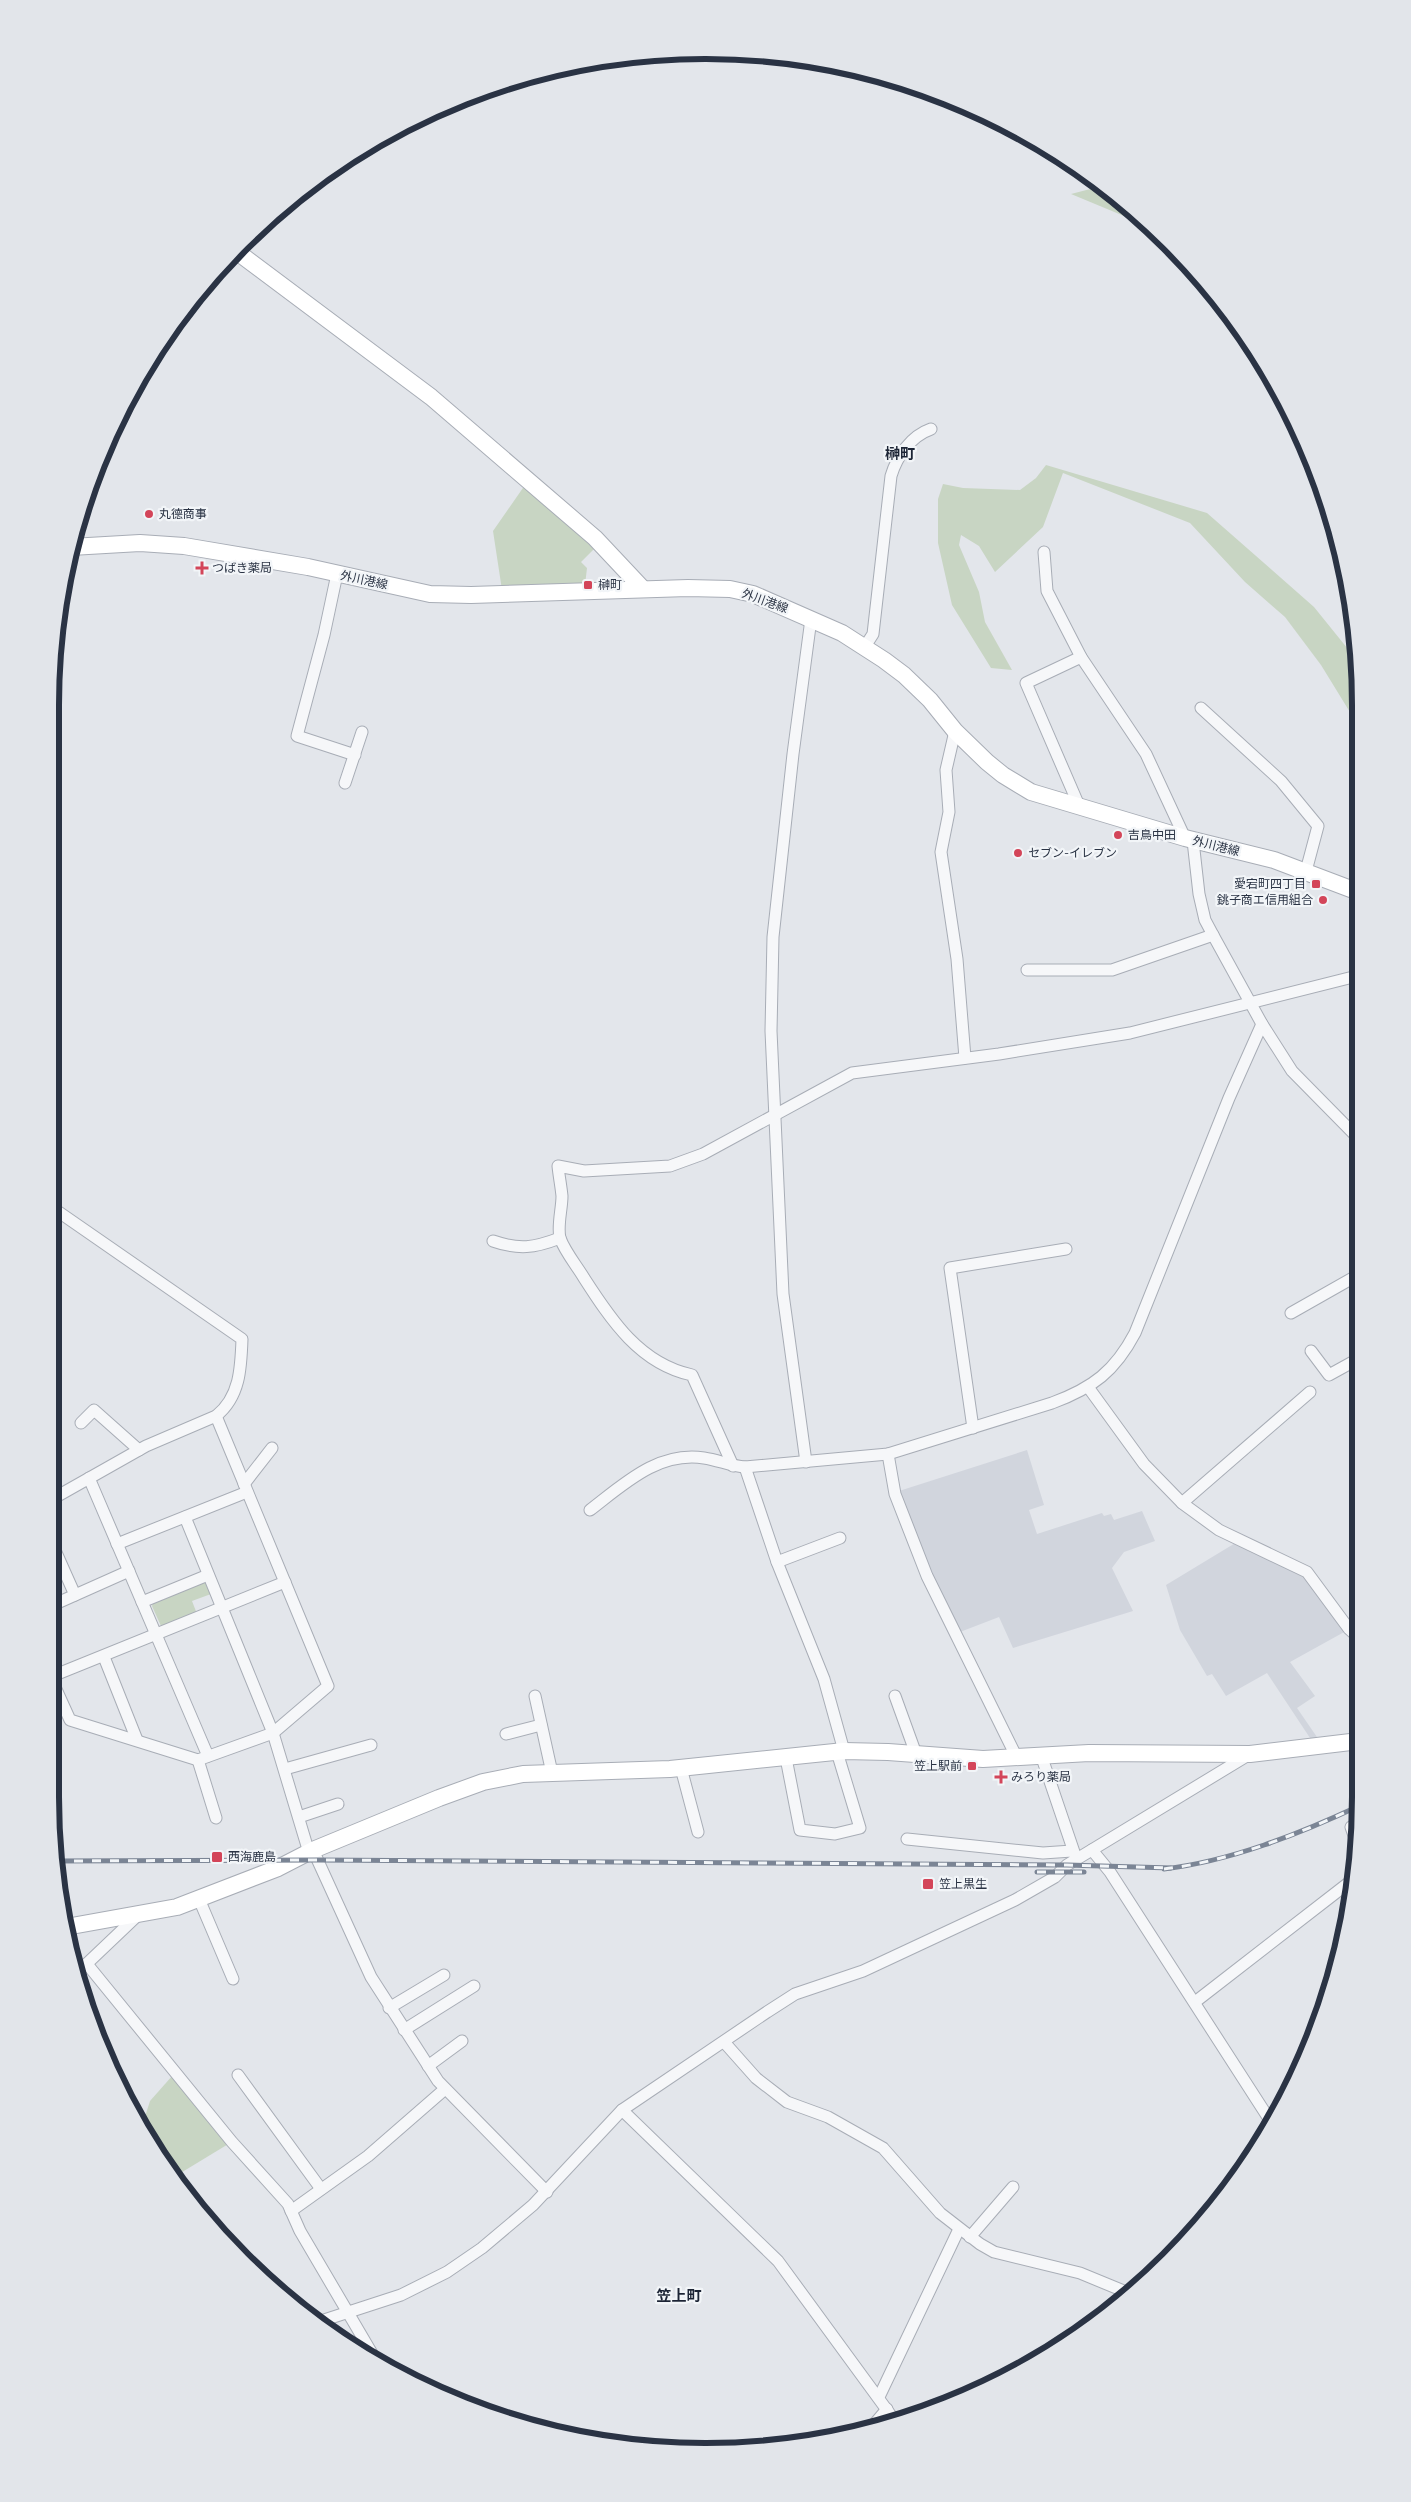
<svg xmlns="http://www.w3.org/2000/svg" width="1411" height="2502" viewBox="0 0 1411 2502" font-family="'Nunito Sans','Noto Sans JP',sans-serif">
	<style>
		.built { fill: #d1d5dd }
		.green { fill: #c8d5c3 }
		.lines { fill: none; stroke-linecap: round; stroke-linejoin: round }
		.street-casing { stroke: #a8adb6; stroke-width: 13 }
		.secondary-casing { stroke: #a8adb6; stroke-width: 18 }
		.street { stroke: #f6f7f9; stroke-width: 11 }
		.secondary { stroke: #fff; stroke-width: 16 }
		.rail-casing { stroke: #7b8595; stroke-width: 5 }
		.rail { stroke: #f2f5f8; stroke-width: 3; stroke-dasharray: 9; stroke-linecap: butt }
		.poi-dot { fill: #d34559; stroke: #f2f5f8; stroke-width: 2 }
		.labels { text-anchor: middle; dominant-baseline: central; stroke-width: 4.5; stroke-linejoin: round; paint-order: stroke }
		.poi-label { font-size: 12px; fill: #2a3344; stroke: #f2f5f8; text-anchor: start }
		.street-label { font-size: 12px; fill: #2a3344; stroke: #f2f5f8 }
		.quarter-label { font-size: 15px; font-weight: bold; fill: #1c2435; stroke: #f2f5f8 }
		.rim { fill: none; stroke: #2a3344; stroke-width: 6 }
	</style>
	<rect width="100%" height="100%" fill="#e3e6eb"/>
	<g class="built">
		<path d="M 1027,1450 L 1044,1505 L 1029,1510 L 1037,1534 L 1102,1513 L 1104,1516 L 1111,1514 L 1114,1520 L 1142,1511 L 1155,1541 L 1124,1552 L 1112,1568 L 1133,1611 L 1013,1648 L 999,1617 L 960,1632 L 931,1574 L 899,1491 Z"/>
		<path d="M 1237,1542 L 1303,1574 L 1346,1631 L 1290,1662 L 1315,1696 L 1297,1708 L 1319,1740 L 1312,1741 L 1267,1673 L 1226,1696 L 1212,1674 L 1207,1676 L 1180,1630 L 1166,1585 Z"/>
	</g>
	<g class="green">
		<path d="M 1098,187 L 1148,226 L 1071,194 Z"/>
		<path d="M 1046,465 L 1207,513 L 1314,607 L 1356,659 L 1356,722 L 1321,665 L 1285,617 L 1245,582 L 1190,523 L 1063,473 L 1043,527 L 995,572 L 979,546 L 961,535 L 959,545 L 979,592 L 985,622 L 1012,670 L 991,668 L 952,605 L 938,543 L 938,499 L 943,484 L 963,488 L 1020,490 L 1036,478 Z"/>
		<path d="M 525,485 L 583,535 L 594,549 L 581,562 L 587,568 L 585,585 L 502,590 L 493,531 Z"/>
		<path d="M 205,1580 L 211,1594 L 192,1601 L 197,1614 L 164,1628 L 161,1626 L 152,1606 L 154,1600 Z"/>
		<path d="M 173,2075 L 230,2143 L 174,2177 L 142,2126 L 150,2101 Z"/>
	</g>
	<g class="lines">
		<defs>
			<g id="street">
				<path d="M 1044,552 L 1047,591 L 1081,657 L 1146,754 L 1185,838"/>
				<path d="M 337,574 L 324,635 L 297,736 L 355,755"/>
				<path d="M 864,648 L 873,634 L 891,476 C 897,456 911,436 931,429"/>
				<path d="M 1201,708 L 1281,781 L 1318,826 L 1306,871"/>
				<path d="M 955,731 L 946,770 L 949,812 L 941,852 L 957,959 L 965,1058"/>
				<path d="M 345,783 L 362,732"/>
				<path d="M 1080,808 L 1026,683 L 1081,657"/>
				<path d="M 1193,841 L 1199,894 L 1205,920 L 1213,935 L 1262,1024 L 1292,1071 L 1357,1137"/>
				<path d="M 1027,970 L 1112,970 L 1213,935"/>
				<path d="M 53,1208 L 242,1339 C 241,1368 240,1397 216,1416 L 146,1446 L 54,1498"/>
				<path d="M 493,1241 C 519,1250 534,1248 560,1238"/>
				<path d="M 1291,1313 L 1358,1275"/>
				<path d="M 1311,1351 L 1329,1375 L 1358,1359"/>
				<path d="M 1088,1387 L 1144,1464 L 1182,1503 L 1219,1530 L 1307,1572 L 1349,1629 L 1359,1638"/>
				<path d="M 81,1423 L 94,1410 L 139,1450"/>
				<path d="M 973,1428 L 950,1268 L 1066,1249"/>
				<path d="M 888,1454 L 895,1494 L 927,1576 L 1017,1758"/>
				<path d="M 806,1462 L 783,1294 L 771,1031 L 773,937 L 793,754 L 811,619"/>
				<path d="M 733,1466 L 692,1375 C 640,1364 611,1320 584,1278 C 577,1266 565,1252 560,1238 C 557,1226 562,1209 562,1196 C 561,1186 559,1176 558,1166 L 584,1171 L 670,1166 L 703,1154 L 852,1073 L 999,1054 L 1130,1033 L 1357,976"/>
				<path d="M 745,1467 L 777,1562 L 824,1679 L 844,1751"/>
				<path d="M 89,1478 L 208,1756"/>
				<path d="M 244,1484 L 272,1448"/>
				<path d="M 1182,1503 L 1310,1392"/>
				<path d="M 590,1510 C 624,1484 658,1451 704,1458 C 718,1460 731,1466 745,1467 L 888,1454 L 1052,1403 C 1093,1388 1115,1371 1135,1333 L 1229,1098 L 1262,1024"/>
				<path d="M 185,1517 L 273,1733 L 307,1846 L 313,1850 L 371,1977 L 438,2081 L 547,2192"/>
				<path d="M 117,1544 L 247,1492"/>
				<path d="M 54,1548 L 75,1595"/>
				<path d="M 777,1562 L 840,1538"/>
				<path d="M 142,1602 L 208,1575"/>
				<path d="M 55,1604 L 129,1571"/>
				<path d="M 104,1657 L 137,1740"/>
				<path d="M 55,1675 L 285,1582"/>
				<path d="M 55,1687 L 70,1720 L 198,1760 L 273,1733 L 328,1686 L 216,1416"/>
				<path d="M 535,1696 L 552,1773"/>
				<path d="M 895,1696 L 916,1754"/>
				<path d="M 506,1734 L 541,1725"/>
				<path d="M 1041,1755 L 1075,1855"/>
				<path d="M 786,1758 L 800,1830 L 835,1834 L 860,1828 L 837,1752"/>
				<path d="M 198,1760 L 216,1818"/>
				<path d="M 681,1768 L 698,1832"/>
				<path d="M 285,1769 L 371,1745"/>
				<path d="M 299,1817 L 338,1804"/>
				<path d="M 1351,1827 L 1358,1847"/>
				<path d="M 907,1839 L 1043,1853 L 1072,1851"/>
				<path d="M 1092,1850 L 1110,1872 L 1273,2125"/>
				<path d="M 199,1899 L 233,1979"/>
				<path d="M 87,1964 L 232,2142 L 288,2204 L 300,2231 L 377,2362"/>
				<path d="M 77,1973 L 138,1915"/>
				<path d="M 1195,2002 L 1351,1881"/>
				<path d="M 389,2008 L 444,1975"/>
				<path d="M 404,2030 L 474,1986"/>
				<path d="M 724,2042 L 756,2078 L 787,2102 L 828,2117 L 883,2148 L 940,2213 L 980,2244 L 994,2252 L 1080,2273 L 1131,2294"/>
				<path d="M 428,2066 L 462,2041"/>
				<path d="M 238,2075 L 321,2189"/>
				<path d="M 622,2110 L 778,2261 L 895,2421"/>
				<path d="M 291,2211 L 368,2156 L 445,2089"/>
				<path d="M 970,2237 L 1013,2187"/>
				<path d="M 318,2322 L 401,2295 L 447,2272 L 482,2248 L 533,2205 L 622,2110 L 767,2012 L 795,1994 L 863,1971 L 1015,1900 L 1055,1877 L 1067,1865 L 1250,1754"/>
				<path d="M 879,2397 L 959,2229"/>
				<path d="M 871,2428 L 887,2409"/>
			</g>
			<g id="secondary">
				<path d="M 236,251 L 431,397 L 595,538 L 642,588"/>
				<path d="M 71,547 L 140,543 L 184,546 L 308,567 L 430,594 L 471,595 L 688,588 L 730,589 L 753,594 L 842,633 L 884,660 L 904,675 L 930,700 L 955,731 L 987,762 L 1003,775 L 1031,792 L 1185,838 L 1274,860 L 1356,891"/>
				<path d="M 66,1927 L 177,1907 L 278,1868 L 313,1850 L 439,1798 L 483,1782 L 523,1774 L 670,1769 L 844,1751 L 888,1752 L 983,1759 L 1089,1753 L 1250,1754 L 1359,1741"/>
			</g>
		</defs>
		<use href="#street" class="street-casing"/>
		<use href="#secondary" class="secondary-casing"/>
		<use href="#street" class="street"/>
		<use href="#secondary" class="secondary"/>
		<defs>
			<g id="rail">
				<path d="M 56,1861 L 317,1860 L 1067,1865 L 1171,1868"/>
				<path d="M 1164,1869 C 1231,1861 1299,1834 1359,1806"/>
				<path d="M 1037,1872 L 1084,1872"/>
			</g>
		</defs>
		<use href="#rail" class="rail-casing"/>
		<use href="#rail" class="rail"/>
	</g>
	<g class="poi-dot">
		<circle cx="149" cy="514" r="5"/>
		<path d="M199.5 560.5h5v5h5v5h-5v5h-5v-5h-5v-5h5z"/>
		<rect x="583" y="580" width="10" height="10" rx="2.5"/>
		<circle cx="1118" cy="835" r="5"/>
		<circle cx="1018" cy="853" r="5"/>
		<rect x="1311" y="879" width="10" height="10" rx="2.5"/>
		<circle cx="1323" cy="900" r="5"/>
		<rect x="967" y="1761" width="10" height="10" rx="2.5"/>
		<path d="M998.5 1769.5h5v5h5v5h-5v5h-5v-5h-5v-5h5z"/>
		<rect x="211" y="1851" width="12" height="12" rx="2.5"/>
		<rect x="922" y="1878" width="12" height="12" rx="2.5"/>
	</g>
	<g class="labels">
		<g class="poi-label">
			<text x="159" y="514">丸德商事</text>
			<text x="212" y="568">つばき薬局</text>
			<text x="598" y="585">榊町</text>
			<text x="1128" y="835">吉鳥中田</text>
			<text x="1028" y="853">セブン-イレブン</text>
			<text x="1306" y="884" text-anchor="end">愛宕町四丁目</text>
			<text x="1313" y="900" text-anchor="end">銚子商エ信用組合</text>
			<text x="962" y="1766" text-anchor="end">笠上駅前</text>
			<text x="1011" y="1777">みろり薬局</text>
			<text x="228" y="1857">西海鹿島</text>
			<text x="939" y="1884">笠上黒生</text>
		</g>
		<g class="street-label">
			<text transform="translate(364 580) rotate(12)">外川港線</text>
			<text transform="translate(765 601) rotate(20)">外川港線</text>
			<text transform="translate(1216 846) rotate(14)">外川港線</text>
		</g>
		<g class="quarter-label">
			<text x="900" y="454">榊町</text>
			<text x="679" y="2296">笠上町</text>
		</g>
	</g>
	<path d="M0 0H1411V2502H0ZM705 59H706A646 646 0 0 1 1352 705V1797A646 646 0 0 1 706 2443H705A646 646 0 0 1 59 1797V705A646 646 0 0 1 705 59Z" fill="#e2e5ea" fill-rule="evenodd"/>
	<path class="rim" d="M705 59H706A646 646 0 0 1 1352 705V1797A646 646 0 0 1 706 2443H705A646 646 0 0 1 59 1797V705A646 646 0 0 1 705 59Z"/>
</svg>
